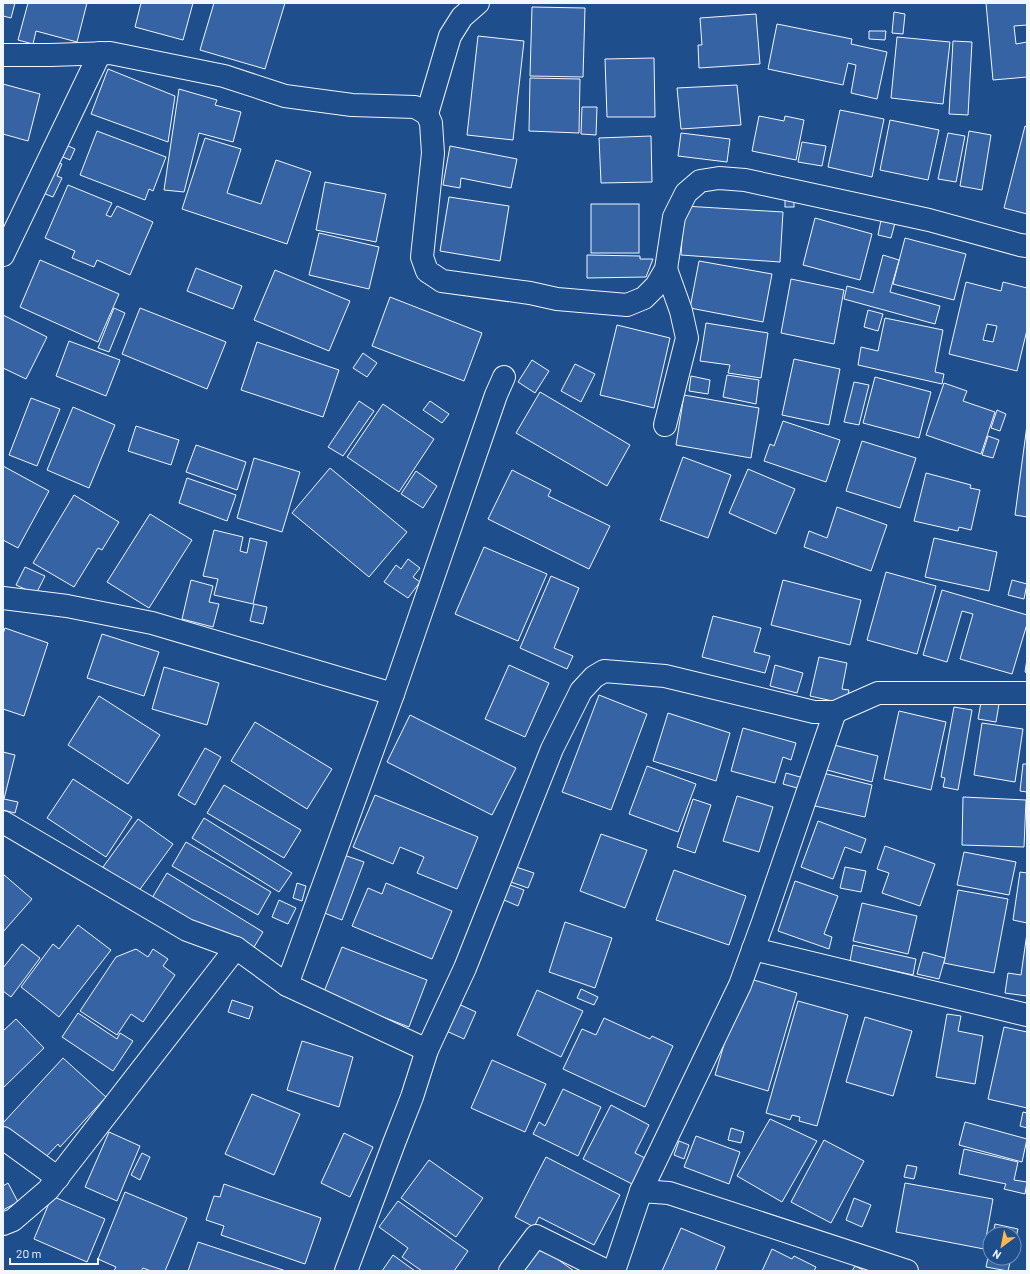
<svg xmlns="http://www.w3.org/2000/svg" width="1030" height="1274" viewBox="0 0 1030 1274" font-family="Barlow,sans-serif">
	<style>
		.building { fill: #3563a3; stroke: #f2f6ff; fill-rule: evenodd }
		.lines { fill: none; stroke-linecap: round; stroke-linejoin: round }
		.minor-casing { stroke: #f2f6ff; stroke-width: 24 }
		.minor { stroke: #1f4e8c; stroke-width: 22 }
	</style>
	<rect width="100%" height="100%" fill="#1f4e8c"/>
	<g class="building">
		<path d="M 3,3 L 15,3 L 11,18 L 3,16 Z"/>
		<path d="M 28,3 L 87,3 L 77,42 L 36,31 L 33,44 L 18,40 Z"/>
		<path d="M 141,3 L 193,3 L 183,40 L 135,27 Z"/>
		<path d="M 214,3 L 285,3 L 265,69 L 200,50 Z"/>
		<path d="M 986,3 L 1027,3 L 1027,25 L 1014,26 L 1016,44 L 1027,42 L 1027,77 L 993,80 Z"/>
		<path d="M 532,7 L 585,8 L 583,77 L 530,76 Z"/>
		<path d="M 894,12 L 905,14 L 903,34 L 892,33 Z"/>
		<path d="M 756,14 L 760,64 L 699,68 L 698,45 L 702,45 L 700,18 Z"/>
		<path d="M 777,24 L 852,39 L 851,44 L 887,52 L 877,99 L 851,93 L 856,65 L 848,63 L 843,85 L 768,69 Z"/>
		<path d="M 869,31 L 886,31 L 885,40 L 869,39 Z"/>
		<path d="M 478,36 L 524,41 L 513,140 L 467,135 Z"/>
		<path d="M 897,37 L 950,42 L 943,104 L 891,98 Z"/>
		<path d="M 953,41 L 972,42 L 968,115 L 949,114 Z"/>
		<path d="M 654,58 L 655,117 L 607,117 L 605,59 Z"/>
		<path d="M 108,69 L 175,96 L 168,142 L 91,114 Z"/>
		<path d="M 530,78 L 580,79 L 579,133 L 529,131 Z"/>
		<path d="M 3,84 L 40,94 L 28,141 L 3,134 Z"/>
		<path d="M 737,85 L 741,125 L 681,129 L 677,88 Z"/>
		<path d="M 179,89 L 217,100 L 215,105 L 241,112 L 233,142 L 199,133 L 184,192 L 164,190 Z"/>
		<path d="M 582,107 L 597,107 L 596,135 L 581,134 Z"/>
		<path d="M 840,110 L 884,119 L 872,177 L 828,167 Z"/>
		<path d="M 759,116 L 784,121 L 785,116 L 804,120 L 796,160 L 752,151 Z"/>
		<path d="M 890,120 L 939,130 L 928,180 L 880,170 Z"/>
		<path d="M 1025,126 L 1027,127 L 1027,214 L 1004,208 Z"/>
		<path d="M 97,131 L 166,157 L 153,191 L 149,189 L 145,200 L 80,175 Z"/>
		<path d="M 969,131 L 991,135 L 982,190 L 960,186 Z"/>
		<path d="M 681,133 L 730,139 L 727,162 L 678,156 Z"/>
		<path d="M 948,133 L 965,136 L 956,182 L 938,179 Z"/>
		<path d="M 651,136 L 652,182 L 601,183 L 599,138 Z"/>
		<path d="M 205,138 L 241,149 L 227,193 L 261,204 L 276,160 L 311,172 L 287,244 L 182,209 Z"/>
		<path d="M 802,142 L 826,146 L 822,166 L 798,162 Z"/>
		<path d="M 62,143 L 75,149 L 70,160 L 56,154 Z"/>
		<path d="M 450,146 L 517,159 L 511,188 L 461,178 L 460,188 L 443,185 Z"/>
		<path d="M 51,160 L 62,164 L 57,176 L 62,178 L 53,197 L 38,191 Z"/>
		<path d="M 325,182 L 386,194 L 376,242 L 316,230 Z"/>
		<path d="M 68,185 L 112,203 L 106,215 L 111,217 L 117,206 L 153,222 L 130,275 L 97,260 L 94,267 L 72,258 L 75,251 L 45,238 Z"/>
		<rect x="785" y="194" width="9" height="13"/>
		<path d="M 449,197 L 509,206 L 500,261 L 440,251 Z"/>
		<rect x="591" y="204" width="48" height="49"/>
		<path d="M 684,206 L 783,212 L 780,262 L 681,255 Z"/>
		<path d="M 882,215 L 896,219 L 891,238 L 878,235 Z"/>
		<path d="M 815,218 L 872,234 L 860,280 L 803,265 Z"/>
		<path d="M 319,233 L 379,247 L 369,289 L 309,275 Z"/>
		<path d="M 905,238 L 966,254 L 954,300 L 893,284 Z"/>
		<path d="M 587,255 L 640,256 L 640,259 L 653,259 L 646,277 L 587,278 Z"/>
		<path d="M 883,255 L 899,260 L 890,292 L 940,306 L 935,324 L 844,299 L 847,286 L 873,293 Z"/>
		<path d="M 40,260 L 119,294 L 98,342 L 20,307 Z"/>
		<path d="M 699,261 L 772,274 L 763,322 L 690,308 Z"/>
		<path d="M 196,268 L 242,286 L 233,309 L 187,291 Z"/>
		<path d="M 275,270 L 350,301 L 329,351 L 254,320 Z"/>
		<path d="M 791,279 L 844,290 L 834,344 L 781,333 Z"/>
		<path d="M 966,282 L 1001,291 L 1003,282 L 1027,288 L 1027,330 L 1017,371 L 949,354 ZM 987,324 L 997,326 L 993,342 L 983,340 Z"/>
		<path d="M 390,297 L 482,333 L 464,381 L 372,346 Z"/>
		<path d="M 114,308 L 125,313 L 109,352 L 98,348 Z"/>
		<path d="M 140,308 L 226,342 L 207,389 L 122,354 Z"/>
		<path d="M 868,310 L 883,314 L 878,331 L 864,327 Z"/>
		<path d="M 3,315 L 47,337 L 26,379 L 3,368 Z"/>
		<path d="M 885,318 L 943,330 L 935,372 L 944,374 L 942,384 L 858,365 L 861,347 L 878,351 Z"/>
		<path d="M 706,323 L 768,333 L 761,378 L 728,373 L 730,365 L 700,361 Z"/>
		<path d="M 617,325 L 670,338 L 654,408 L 600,395 Z"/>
		<path d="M 69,341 L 120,360 L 106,396 L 56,376 Z"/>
		<path d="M 257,342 L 339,370 L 323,417 L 241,390 Z"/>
		<path d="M 363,353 L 377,363 L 367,377 L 353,368 Z"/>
		<path d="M 794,359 L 840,369 L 829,425 L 782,415 Z"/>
		<path d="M 532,360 L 549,371 L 535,393 L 518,382 Z"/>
		<path d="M 575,364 L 595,374 L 581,402 L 561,391 Z"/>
		<path d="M 727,375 L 759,380 L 756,404 L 723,397 Z"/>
		<path d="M 691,376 L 710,380 L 708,394 L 689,391 Z"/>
		<path d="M 875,377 L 931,392 L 919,438 L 863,423 Z"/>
		<path d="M 854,382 L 869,385 L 859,425 L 844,422 Z"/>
		<path d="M 944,383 L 967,391 L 963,401 L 995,412 L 981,454 L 926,435 Z"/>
		<path d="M 540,392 L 630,445 L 607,486 L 516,433 Z"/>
		<path d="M 684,395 L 759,408 L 751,458 L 676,445 Z"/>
		<path d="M 31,398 L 60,409 L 37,466 L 9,455 Z"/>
		<path d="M 359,401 L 374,411 L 343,456 L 328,447 Z"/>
		<path d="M 430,401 L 449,414 L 442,423 L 423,410 Z"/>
		<path d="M 383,404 L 434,439 L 399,492 L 347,457 Z"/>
		<path d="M 73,407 L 115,425 L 89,488 L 47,470 Z"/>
		<path d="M 997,410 L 1006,414 L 1000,431 L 991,428 Z"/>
		<path d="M 783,421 L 840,440 L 826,482 L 764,461 L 770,444 L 774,446 Z"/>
		<path d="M 1027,425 L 1027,517 L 1015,515 Z"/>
		<path d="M 136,426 L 179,440 L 171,465 L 128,451 Z"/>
		<path d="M 988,436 L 999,440 L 993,458 L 982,455 Z"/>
		<path d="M 862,441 L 916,458 L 900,508 L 846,491 Z"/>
		<path d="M 196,445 L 246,462 L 237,490 L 186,472 Z"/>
		<path d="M 683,457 L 731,475 L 708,538 L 660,520 Z"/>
		<path d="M 254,458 L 300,472 L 282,532 L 237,518 Z"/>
		<path d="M 3,466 L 49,491 L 18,548 L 3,540 Z"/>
		<path d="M 330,468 L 407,532 L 369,577 L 292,513 Z"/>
		<path d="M 748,469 L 795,489 L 776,534 L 729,513 Z"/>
		<path d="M 512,470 L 551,490 L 548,496 L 610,526 L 589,569 L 488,519 Z"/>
		<path d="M 416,471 L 437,486 L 423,508 L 401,494 Z"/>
		<path d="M 926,473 L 971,485 L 970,488 L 980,490 L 971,530 L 959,527 L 958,531 L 914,521 Z"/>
		<path d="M 187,478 L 236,495 L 227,521 L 179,503 Z"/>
		<path d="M 74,495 L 119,522 L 102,550 L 98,548 L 74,587 L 33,563 Z"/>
		<path d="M 837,507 L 887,525 L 871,571 L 804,547 L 809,531 L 827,538 Z"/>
		<path d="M 150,514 L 192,540 L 149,608 L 107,582 Z"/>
		<path d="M 214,530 L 243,537 L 240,551 L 247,553 L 250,538 L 267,542 L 253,604 L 214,595 L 218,579 L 203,576 Z"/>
		<path d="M 934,538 L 997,552 L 989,591 L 925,577 Z"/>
		<path d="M 484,547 L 547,574 L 518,641 L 455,614 Z"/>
		<path d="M 408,559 L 420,568 L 413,577 L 420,582 L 408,598 L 384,582 L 396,565 L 401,569 Z"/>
		<path d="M 25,567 L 45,576 L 36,594 L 16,585 Z"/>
		<path d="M 886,572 L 936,586 L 917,654 L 867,640 Z"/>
		<path d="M 551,576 L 579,588 L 554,648 L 573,656 L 567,669 L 520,648 Z"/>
		<path d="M 191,580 L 213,586 L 209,602 L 219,604 L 213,627 L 182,619 Z"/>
		<path d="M 783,580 L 861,600 L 850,645 L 771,625 Z"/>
		<path d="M 1012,580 L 1027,584 L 1024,599 L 1008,595 Z"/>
		<path d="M 942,590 L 1027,615 L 1027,624 L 1012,674 L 960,659 L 973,614 L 962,611 L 947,662 L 923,655 Z"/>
		<path d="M 254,604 L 267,607 L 263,624 L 250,621 Z"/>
		<path d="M 713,616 L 761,628 L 754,652 L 770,656 L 765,673 L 702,657 Z"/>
		<path d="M 5,628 L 48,643 L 24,716 L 3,709 L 3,634 Z"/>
		<path d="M 102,634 L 159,652 L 144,696 L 87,678 Z"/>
		<path d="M 819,657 L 847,663 L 842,689 L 849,690 L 846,704 L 810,696 Z"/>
		<path d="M 1027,659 L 1027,673 L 1025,672 Z"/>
		<path d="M 509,665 L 549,683 L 525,737 L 485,719 Z"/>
		<path d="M 775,665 L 803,673 L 797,693 L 770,686 Z"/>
		<path d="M 164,667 L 219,683 L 207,725 L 152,709 Z"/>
		<path d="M 599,695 L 647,714 L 611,810 L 562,792 Z"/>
		<path d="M 99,696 L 160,735 L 128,784 L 68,745 Z"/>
		<path d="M 981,702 L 999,704 L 996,722 L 978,719 Z"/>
		<path d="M 954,707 L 972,710 L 958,790 L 943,787 L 945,778 L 941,777 Z"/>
		<path d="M 899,711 L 946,722 L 931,790 L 884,779 Z"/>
		<path d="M 668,713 L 730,733 L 716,781 L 653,761 Z"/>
		<path d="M 410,715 L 516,768 L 492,815 L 387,762 Z"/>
		<path d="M 255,722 L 332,769 L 307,809 L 231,761 Z"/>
		<path d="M 982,723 L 1023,729 L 1015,782 L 974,775 Z"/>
		<path d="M 743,728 L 796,743 L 791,760 L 783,757 L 775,783 L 731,771 Z"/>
		<path d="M 834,745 L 878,756 L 872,782 L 827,770 Z"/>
		<path d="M 205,748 L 221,757 L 195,805 L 178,795 Z"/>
		<path d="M 3,752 L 15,755 L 4,799 L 18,802 L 15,813 L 3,810 Z"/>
		<path d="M 1023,764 L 1027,764 L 1027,792 L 1020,791 Z"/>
		<path d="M 647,766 L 696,784 L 678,832 L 629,814 Z"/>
		<path d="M 786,773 L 807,779 L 804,790 L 783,784 Z"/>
		<path d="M 823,773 L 872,785 L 865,817 L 815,806 Z"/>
		<path d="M 73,779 L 132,817 L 106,857 L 47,818 Z"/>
		<path d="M 224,785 L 301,830 L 284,858 L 207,813 Z"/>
		<path d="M 375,795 L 478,837 L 457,889 L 417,873 L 424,857 L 400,847 L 393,864 L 353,847 Z"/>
		<path d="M 737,796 L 773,807 L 759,852 L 723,841 Z"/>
		<path d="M 963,797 L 1026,800 L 1024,847 L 962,845 Z"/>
		<path d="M 693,799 L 711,805 L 695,853 L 677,847 Z"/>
		<path d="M 204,818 L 292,873 L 279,892 L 192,838 Z"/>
		<path d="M 138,819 L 173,844 L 138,892 L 103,867 Z"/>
		<path d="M 818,821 L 866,839 L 861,853 L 845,847 L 833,879 L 801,867 Z"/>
		<path d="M 601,834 L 647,850 L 625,908 L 580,891 Z"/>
		<path d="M 186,842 L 271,892 L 258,915 L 172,866 Z"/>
		<path d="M 885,846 L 935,864 L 920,906 L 882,893 L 889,873 L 877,869 Z"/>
		<path d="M 964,852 L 1016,862 L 1009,895 L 957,885 Z"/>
		<path d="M 344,855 L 364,862 L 342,920 L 322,912 Z"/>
		<path d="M 513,866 L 534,873 L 528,888 L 508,881 Z"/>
		<path d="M 845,867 L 866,871 L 861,892 L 840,888 Z"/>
		<path d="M 674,870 L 746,896 L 729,945 L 656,920 Z"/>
		<path d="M 1020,872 L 1027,873 L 1027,923 L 1013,920 Z"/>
		<path d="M 167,873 L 263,932 L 248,957 L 152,898 Z"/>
		<path d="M 3,874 L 32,899 L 3,932 Z"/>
		<path d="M 795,881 L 838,896 L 824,934 L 832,937 L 829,949 L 778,931 Z"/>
		<path d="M 502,882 L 524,890 L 518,906 L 497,897 Z"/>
		<path d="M 297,883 L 306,886 L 302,901 L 293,898 Z"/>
		<path d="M 386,883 L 452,911 L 432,959 L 352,926 L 368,888 L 382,894 Z"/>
		<path d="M 958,890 L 1008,899 L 994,973 L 944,963 Z"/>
		<path d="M 279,900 L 296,908 L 288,924 L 272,917 Z"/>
		<path d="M 862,903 L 917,916 L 908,954 L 853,941 Z"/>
		<path d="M 565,922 L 612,938 L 595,988 L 549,972 Z"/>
		<path d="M 78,925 L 111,950 L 59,1017 L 21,987 L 53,944 L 59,949 Z"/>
		<path d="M 1027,933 L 1027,996 L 1005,993 L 1008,973 L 1021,975 Z"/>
		<path d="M 22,944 L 40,958 L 11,997 L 3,991 L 3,968 Z"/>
		<path d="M 853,945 L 916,959 L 913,975 L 850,961 Z"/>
		<path d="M 342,947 L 427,980 L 409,1027 L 323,994 Z"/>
		<path d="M 136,949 L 148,957 L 153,949 L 168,959 L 163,966 L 175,975 L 143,1022 L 131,1014 L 117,1035 L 80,1011 L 116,957 Z"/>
		<path d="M 923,952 L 945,958 L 939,979 L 917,974 Z"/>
		<path d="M 744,977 L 797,993 L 768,1091 L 715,1075 Z"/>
		<path d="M 581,989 L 598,997 L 594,1005 L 577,998 Z"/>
		<path d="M 537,990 L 583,1011 L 561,1057 L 517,1035 Z"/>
		<path d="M 232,1000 L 253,1007 L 249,1019 L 228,1012 Z"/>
		<path d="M 798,1001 L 848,1015 L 817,1126 L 799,1121 L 800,1117 L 792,1115 L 790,1120 L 766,1113 Z"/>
		<path d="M 454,1002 L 476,1012 L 464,1039 L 442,1029 Z"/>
		<path d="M 78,1013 L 117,1039 L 120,1033 L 133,1041 L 113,1071 L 62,1037 Z"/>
		<path d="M 947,1014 L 961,1016 L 958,1031 L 983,1036 L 975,1084 L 936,1077 Z"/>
		<path d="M 865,1017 L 912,1031 L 893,1096 L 846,1082 Z"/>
		<path d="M 604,1018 L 650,1039 L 652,1036 L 673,1046 L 645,1107 L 563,1069 L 582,1029 L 596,1035 Z"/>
		<path d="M 16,1019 L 44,1048 L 3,1088 L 3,1031 Z"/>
		<path d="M 1004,1027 L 1027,1032 L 1027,1108 L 988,1099 Z"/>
		<path d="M 302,1041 L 353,1057 L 339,1107 L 287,1090 Z"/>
		<path d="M 63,1058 L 106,1097 L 60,1147 L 58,1144 L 42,1161 L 3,1129 L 3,1123 Z"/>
		<path d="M 492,1060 L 546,1084 L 525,1132 L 471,1108 Z"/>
		<path d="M 563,1089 L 601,1107 L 578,1156 L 533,1134 L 539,1122 L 545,1126 Z"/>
		<path d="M 252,1094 L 300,1114 L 274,1175 L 225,1154 Z"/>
		<path d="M 611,1105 L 649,1125 L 635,1153 L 647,1159 L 634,1185 L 583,1159 Z"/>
		<path d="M 1023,1112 L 1027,1113 L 1027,1128 L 1020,1126 Z"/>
		<path d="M 770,1119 L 817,1141 L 782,1202 L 737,1176 Z"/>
		<path d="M 965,1122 L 1027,1139 L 1022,1162 L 959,1145 Z"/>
		<path d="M 731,1128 L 744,1132 L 741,1143 L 728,1140 Z"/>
		<path d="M 109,1132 L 140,1146 L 117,1201 L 85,1187 Z"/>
		<path d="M 344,1133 L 373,1147 L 350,1197 L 321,1183 Z"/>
		<path d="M 696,1136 L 740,1152 L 729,1184 L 684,1167 Z"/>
		<path d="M 824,1140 L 864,1161 L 831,1223 L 791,1202 Z"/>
		<path d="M 679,1141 L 689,1145 L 684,1159 L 674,1155 Z"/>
		<path d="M 964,1149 L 1018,1162 L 1014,1180 L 1027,1182 L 1025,1194 L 1004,1189 L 1006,1184 L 959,1174 Z"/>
		<path d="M 142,1153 L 150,1157 L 140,1180 L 131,1175 Z"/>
		<path d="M 546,1157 L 620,1195 L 594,1245 L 539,1217 L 534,1227 L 515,1217 Z"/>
		<path d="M 429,1160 L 483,1198 L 456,1237 L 401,1198 Z"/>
		<path d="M 907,1165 L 917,1167 L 914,1179 L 904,1177 Z"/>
		<path d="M 8,1183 L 18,1202 L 3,1210 L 3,1186 Z"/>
		<path d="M 905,1183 L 993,1199 L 984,1249 L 896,1232 Z"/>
		<path d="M 224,1184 L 321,1218 L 305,1264 L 221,1235 L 224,1226 L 206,1220 L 214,1196 L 220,1197 Z"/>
		<path d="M 125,1192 L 187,1218 L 165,1271 L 151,1271 L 143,1268 L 141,1271 L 114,1271 L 116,1267 L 98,1259 Z"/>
		<path d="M 52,1196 L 105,1219 L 87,1262 L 34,1239 Z"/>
		<path d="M 854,1198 L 871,1205 L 862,1227 L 846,1220 Z"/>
		<path d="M 398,1201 L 468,1251 L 454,1271 L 422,1271 L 402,1257 L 408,1248 L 379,1227 Z"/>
		<path d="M 995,1224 L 1018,1229 L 1014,1246 L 1014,1234 L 993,1234 Z"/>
		<path d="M 681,1228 L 725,1247 L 715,1271 L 662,1271 Z"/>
		<path d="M 198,1242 L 286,1271 L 188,1271 Z"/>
		<path d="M 539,1246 L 574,1271 L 521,1271 Z"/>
		<path d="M 990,1248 L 990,1258 L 1011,1258 L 1008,1271 L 986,1267 Z"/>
		<path d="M 772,1249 L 792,1259 L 794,1256 L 816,1267 L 814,1271 L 762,1271 Z"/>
		<path d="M 393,1255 L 415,1271 L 382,1271 Z"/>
		<path d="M 855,1266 L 865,1271 L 852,1271 Z"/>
	</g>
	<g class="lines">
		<defs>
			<g id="minor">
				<path d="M 3,55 L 50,55 L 110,53 L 224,76 L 285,96 L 352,105 L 415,107 L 427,114 L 431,123 L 433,153 L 422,257 L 427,271 L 442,281 L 530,293 L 557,299 L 627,305 L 644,298 L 656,286 L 666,269 L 674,217 L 686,193 L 700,181 L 719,178 L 745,180 L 929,220 L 1020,245 L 1027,246"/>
				<path d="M 427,114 L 450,36 L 462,17 L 478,3"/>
				<path d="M 3,255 L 100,53"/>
				<path d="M 665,425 L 687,338 L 681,311 L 666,269"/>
				<path d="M 3,598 L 67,606 L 152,623 L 393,694"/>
				<path d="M 3,822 L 187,930 L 236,948 L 287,985 L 427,1050"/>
				<path d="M 753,949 L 1027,1015"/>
				<path d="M 287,985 L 393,694 L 496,395 L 504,377"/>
				<path d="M 3,1138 L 58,1178"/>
				<path d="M 641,1191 L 740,985 L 763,922 L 835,712"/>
				<path d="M 3,1224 L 13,1220 L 48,1190 L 236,948"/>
				<path d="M 346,1271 L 394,1143 L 412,1097 L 427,1050 L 465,968 L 552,749 L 581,691 L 594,677 L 604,671 L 665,676 L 814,712 L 835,712 L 878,693 L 1027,693"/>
				<path d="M 510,1271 L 536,1236 L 607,1271"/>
				<path d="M 614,1271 L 641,1191 L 669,1193 L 907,1271"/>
			</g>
		</defs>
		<use href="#minor" class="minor-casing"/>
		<use href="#minor" class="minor"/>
	</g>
	<rect width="1030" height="1274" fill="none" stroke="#f2f6ff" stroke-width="8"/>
	<g transform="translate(1002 1246) rotate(212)"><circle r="19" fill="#1f4e8c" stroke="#7391ba"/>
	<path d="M0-3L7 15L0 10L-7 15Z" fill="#ffb74d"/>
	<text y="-6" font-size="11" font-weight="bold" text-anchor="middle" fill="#f2f6ff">N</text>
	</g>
	<path d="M10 1258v6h88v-6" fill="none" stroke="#f2f6ff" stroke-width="2"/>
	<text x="16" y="1258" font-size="12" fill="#f2f6ff" stroke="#1f4e8c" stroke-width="3" paint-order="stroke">20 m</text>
</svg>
